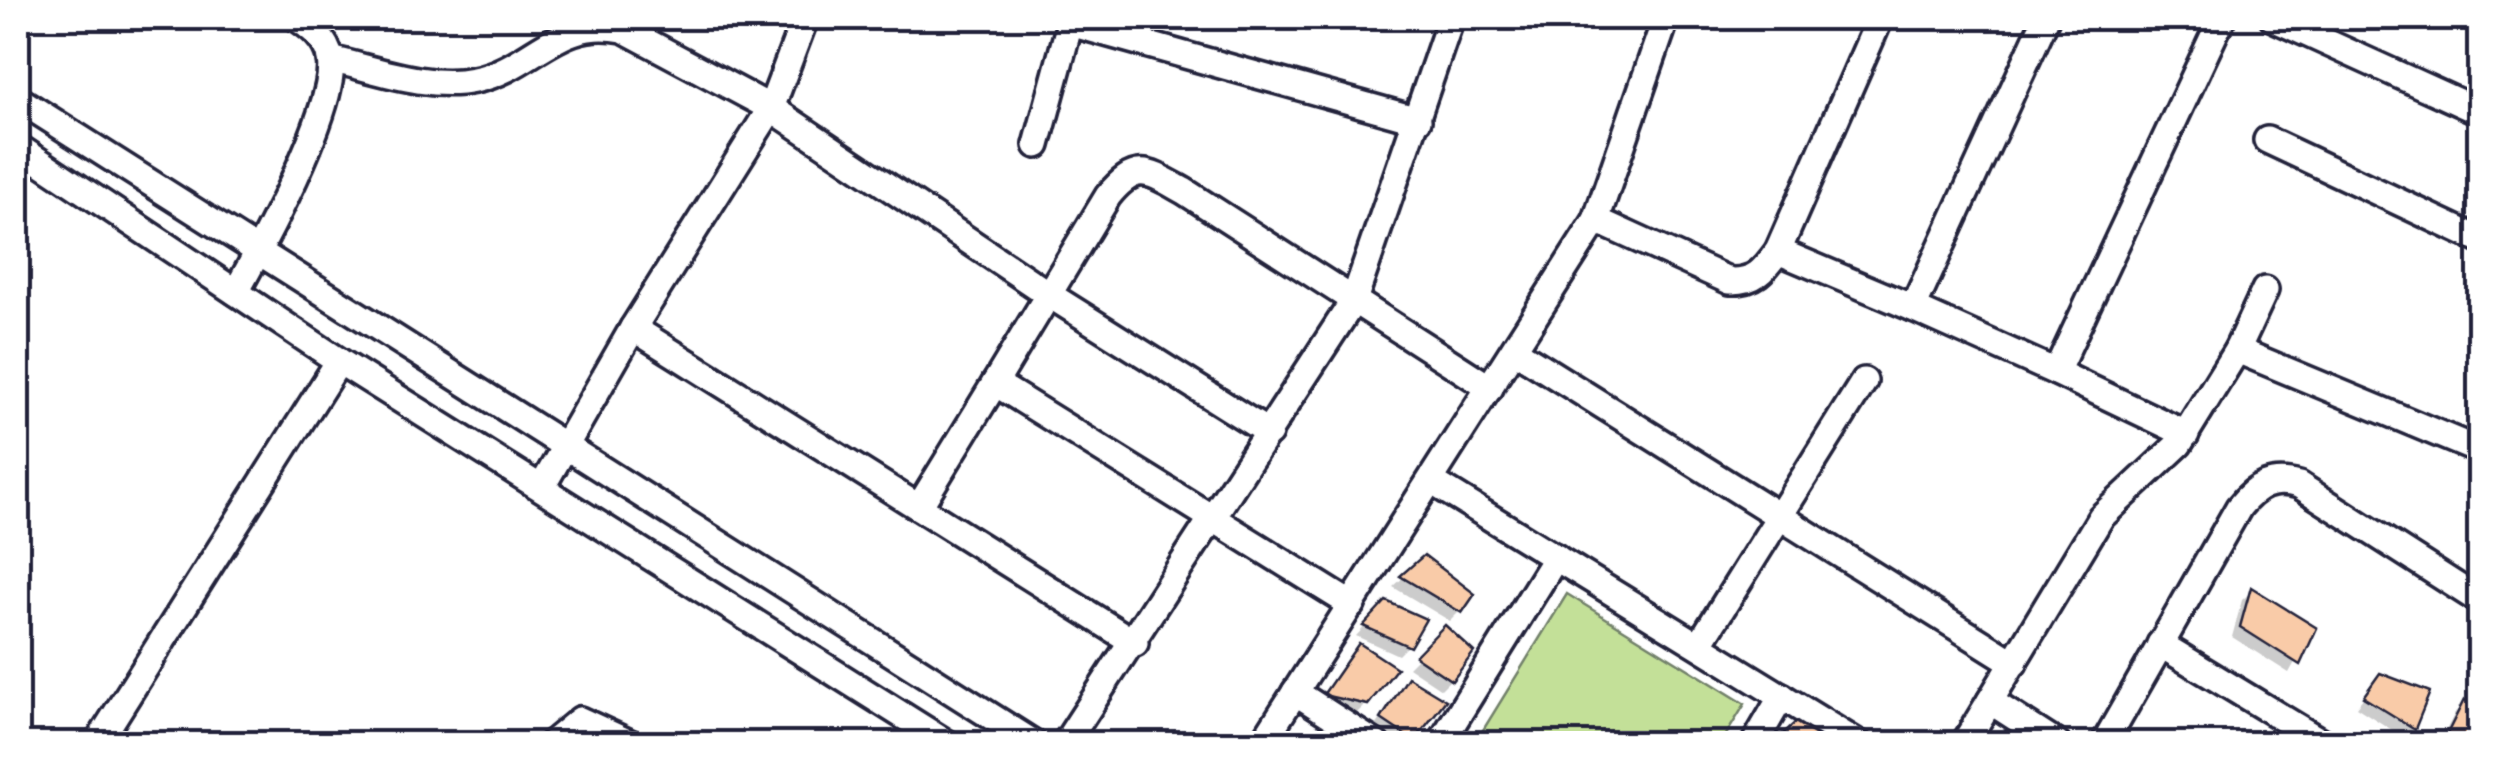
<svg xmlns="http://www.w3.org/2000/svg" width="2497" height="761" viewBox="0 0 2497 761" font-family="Pangolin,sans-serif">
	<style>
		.green { fill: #c3e098; stroke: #72816a; stroke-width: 2.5 }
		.shadow { fill: #0003 }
		.building { fill: #f9cba8; stroke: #22223b; stroke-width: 2.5 }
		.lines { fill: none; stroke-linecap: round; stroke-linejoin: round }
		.minor-casing { stroke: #22223b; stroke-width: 32 }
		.minor { stroke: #fff; stroke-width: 25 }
	</style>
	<rect width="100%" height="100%" fill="#fff"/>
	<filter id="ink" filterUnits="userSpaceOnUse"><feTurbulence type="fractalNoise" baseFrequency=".01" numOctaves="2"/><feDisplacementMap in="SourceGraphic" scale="20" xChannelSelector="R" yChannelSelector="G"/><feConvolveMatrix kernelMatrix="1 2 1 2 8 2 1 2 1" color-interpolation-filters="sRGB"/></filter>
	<g filter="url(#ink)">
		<path class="green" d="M 1567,594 L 1745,704 L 1721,743 L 1475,743 Z"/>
		<g class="shadow">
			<path d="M 1424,558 L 1460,611 L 1450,621 L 1393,587 Z"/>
			<path d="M 2252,591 L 2314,628 L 2289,673 L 2232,637 L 2242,600 Z"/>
			<path d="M 1386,604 L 1408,645 L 1398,655 L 1356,636 Z"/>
			<path d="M 1446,629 L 1450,680 L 1441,689 L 1408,667 Z"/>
			<path d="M 1359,646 L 1367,703 L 1357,713 L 1317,705 Z"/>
			<path d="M 2381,675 L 2427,693 L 2413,728 L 2403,737 L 2356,707 Z"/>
			<path d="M 1408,680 L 1412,739 L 1395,744 L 1374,729 Z"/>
			<path d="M 2464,704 L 2480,744 L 2439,744 L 2455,713 Z"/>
		</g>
		<g class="building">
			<path d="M 1424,555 L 1475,594 L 1462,613 L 1400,576 Z"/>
			<path d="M 2251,587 L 2317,628 L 2300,665 L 2240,627 Z"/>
			<path d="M 1386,601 L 1426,619 L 1410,647 L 1363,626 Z"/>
			<path d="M 1445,625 L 1474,652 L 1452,681 L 1415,656 Z"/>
			<path d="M 1359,643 L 1397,668 L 1368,705 L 1323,695 Z"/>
			<path d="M 2380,673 L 2430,692 L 2415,729 L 2363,697 Z"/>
			<path d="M 1408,677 L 1446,700 L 1414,741 L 1381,719 Z"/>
			<path d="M 2464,700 L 2480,712 L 2480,744 L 2442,744 Z"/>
			<path d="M 1798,720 L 1828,744 L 1772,744 Z"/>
		</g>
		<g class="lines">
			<defs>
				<g id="minor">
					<path d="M 2046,18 L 1913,308 L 2056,372"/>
					<path d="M 2273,18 L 2480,112"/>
					<path d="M 330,59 C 375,69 428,90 474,80 C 534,68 556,16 623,29 L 771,108 L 1048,294 L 1269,433"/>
					<path d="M 18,99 L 1035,744"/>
					<path d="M 2267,140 L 2480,240"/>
					<path d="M 1037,145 L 1070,23 L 1418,120"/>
					<path d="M 18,147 L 339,361 L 948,744"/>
					<path d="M 1596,220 L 1730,281 C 1755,282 1764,270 1778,251 L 1880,18"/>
					<path d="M 1778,251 L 1913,308"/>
					<path d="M 236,292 C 261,247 339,104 330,58 C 326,39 312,28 297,18"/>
					<path d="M 633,328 L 1135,643"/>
					<path d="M 1514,350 L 2014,663"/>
					<path d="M 2237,350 L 2480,451"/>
					<path d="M 995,383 L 1108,196 C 1137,161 1148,171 1184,191 L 1490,388"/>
					<path d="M 2186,434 L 2056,372 L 2222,18"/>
					<path d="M 1431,481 L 1859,744"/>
					<path d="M 543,485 L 633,328 L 771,108 L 805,18"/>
					<path d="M 919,507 L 995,383 L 1352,605"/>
					<path d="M 2160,644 L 2325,744"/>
					<path d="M 1699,645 L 1864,381"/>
					<path d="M 1295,692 L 1376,744"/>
					<path d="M 1990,701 L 2057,744"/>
					<path d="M 97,744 L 339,361"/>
					<path d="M 551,744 L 580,720 L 632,744"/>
					<path d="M 1065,744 L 1354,300 L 1451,18"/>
					<path d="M 1262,744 L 1596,220 L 1666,18"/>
					<path d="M 1440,744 L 1556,557"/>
					<path d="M 1754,744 L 1782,696"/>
					<path d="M 1964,744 L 2101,517 L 2179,444 L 2237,350 L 2265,290"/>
					<path d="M 2104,744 L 2239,507 C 2256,486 2272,477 2299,485 L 2480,601"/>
				</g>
			</defs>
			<use href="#minor" class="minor-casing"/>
			<use href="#minor" class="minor"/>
		</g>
	</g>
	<rect width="2497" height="761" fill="none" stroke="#fff" stroke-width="60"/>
	<rect x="30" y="30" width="2437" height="701" fill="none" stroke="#22223b" stroke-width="4" filter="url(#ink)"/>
</svg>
